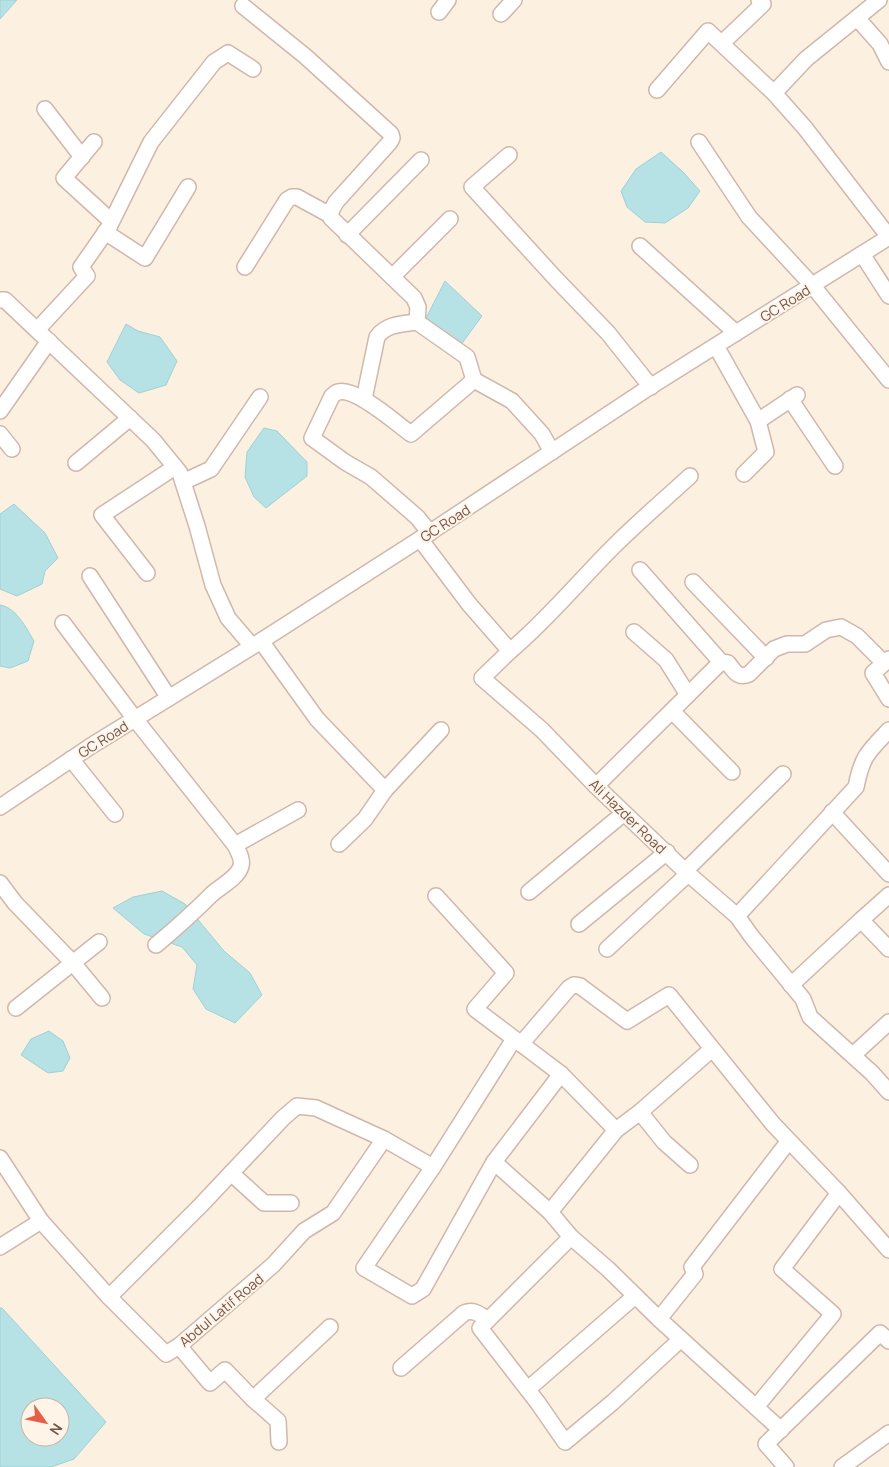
<svg xmlns="http://www.w3.org/2000/svg" width="889" height="1467" viewBox="0 0 889 1467" font-family="Manrope,sans-serif">
	<style>
		.water { fill: #b6e1e5; stroke: #9dd2d6; fill-rule: evenodd }
		.lines { fill: none; stroke-linecap: round; stroke-linejoin: round }
		.street-casing { stroke: #cfb8ab; stroke-width: 18 }
		.street { stroke: #fff; stroke-width: 15 }
		.labels { text-anchor: middle; dominant-baseline: central; stroke-width: 4; stroke-linejoin: round; paint-order: stroke }
		.street-label { font-size: 14px; fill: #725448; stroke: #fff4e7 }
	</style>
	<rect width="100%" height="100%" fill="#fcf0e1"/>
	<g class="water">
		<path d="M 0,0 L 17,0 L 0,19 Z"/>
		<path d="M 661,152 L 683,172 L 700,191 L 688,208 L 665,223 L 645,222 L 627,207 L 621,191 L 636,169 Z"/>
		<path d="M 445,281 L 482,316 L 460,346 L 423,324 Z"/>
		<path d="M 126,324 L 138,331 L 160,337 L 177,361 L 166,385 L 139,393 L 120,380 L 107,362 Z"/>
		<path d="M 264,428 L 277,431 L 307,462 L 307,476 L 266,508 L 254,497 L 245,477 L 247,452 Z"/>
		<path d="M 14,504 L 45,533 L 58,558 L 45,571 L 42,584 L 17,596 L 0,589 L 0,514 Z"/>
		<path d="M 0,605 C 17,608 26,628 34,641 L 28,661 L 10,668 L 0,666 Z"/>
		<path d="M 162,891 L 185,904 L 224,951 L 250,973 L 262,995 L 235,1023 L 206,1009 L 193,989 L 197,965 L 182,947 L 144,934 L 113,908 L 133,897 Z"/>
		<path d="M 49,1031 L 63,1041 L 70,1058 L 63,1071 L 48,1073 L 21,1055 L 31,1039 Z"/>
		<path d="M 0,1308 L 2,1308 L 106,1422 L 74,1459 L 51,1467 L 0,1467 ZM 30,1407 L 60,1407 L 60,1437 L 30,1437 Z"/>
	</g>
	<g class="lines">
		<defs>
			<g id="street">
				<path d="M 243,6 L 305,56 L 391,134 L 392,138 L 390,142 L 336,202 L 331,211 L 331,218 L 414,298 L 418,307 L 417,322 L 467,357 L 474,380 L 512,401 L 542,434 L 552,452"/>
				<path d="M 439,12 L 448,0"/>
				<path d="M 501,14 L 514,0"/>
				<path d="M 857,18 L 880,44 L 889,62"/>
				<path d="M 722,43 L 763,4 L 759,0"/>
				<path d="M 657,90 L 708,31 L 774,93 L 805,128 L 889,237"/>
				<path d="M 774,93 L 806,59 L 879,0"/>
				<path d="M 45,109 L 82,157"/>
				<path d="M 94,142 L 64,178 L 111,221"/>
				<path d="M 699,142 L 749,217 L 812,285 L 889,380"/>
				<path d="M 509,155 L 472,187 L 556,279 L 608,333 L 651,387"/>
				<path d="M 105,232 L 145,258 L 188,187"/>
				<path d="M 347,235 L 421,160"/>
				<path d="M 640,246 L 736,333"/>
				<path d="M 862,254 L 889,296"/>
				<path d="M 245,267 L 287,200 L 292,197 L 297,197 L 330,215"/>
				<path d="M 392,277 L 450,219"/>
				<path d="M 0,300 L 5,300 L 153,440 L 180,473 L 197,526 L 213,585 L 228,618 L 251,645"/>
				<path d="M 37,330 L 87,276 L 81,267 L 109,227 L 151,142 L 214,62 L 228,53 L 253,69"/>
				<path d="M 716,346 L 758,421 L 766,452 L 744,474"/>
				<path d="M 364,399 L 377,337 C 386,324 402,324 417,322"/>
				<path d="M 790,399 L 835,466"/>
				<path d="M 0,411 L 49,341"/>
				<path d="M 758,421 L 797,395"/>
				<path d="M 0,434 L 12,449"/>
				<path d="M 76,463 L 130,418"/>
				<path d="M 183,482 L 211,469 L 260,397"/>
				<path d="M 430,533 L 417,517 L 371,477 L 345,462 L 312,438 L 332,396 C 334,395 336,392 338,392 C 356,387 397,424 411,434 L 474,380"/>
				<path d="M 420,539 L 469,604 L 510,651 L 482,678 L 542,730 L 596,786 L 685,871 L 737,916 L 752,937 L 803,999 L 810,1017 L 872,1073 L 889,1092"/>
				<path d="M 640,570 L 721,662"/>
				<path d="M 147,573 L 102,515 L 175,467"/>
				<path d="M 90,576 L 169,698"/>
				<path d="M 693,582 L 766,658"/>
				<path d="M 63,623 L 135,719 L 235,845 C 238,851 243,859 241,866 C 238,878 219,887 211,895 C 193,913 175,929 156,945"/>
				<path d="M 634,632 L 666,660 L 688,695"/>
				<path d="M 261,641 L 317,719 L 385,790"/>
				<path d="M 510,651 C 548,619 578,582 613,547 C 638,522 664,500 690,476"/>
				<path d="M 889,659 L 873,673 L 889,699"/>
				<path d="M 672,711 L 732,772"/>
				<path d="M 71,759 L 115,814"/>
				<path d="M 596,786 L 721,662 L 728,663 C 734,671 738,679 749,674 L 774,649 L 787,644 L 805,644 L 826,630 L 841,627 L 857,636 L 884,663"/>
				<path d="M 0,807 L 91,746 L 261,641 L 420,539 L 645,390 L 889,237"/>
				<path d="M 832,812 L 889,874"/>
				<path d="M 339,844 L 365,819 L 385,790 L 441,730"/>
				<path d="M 235,845 L 298,810"/>
				<path d="M 685,871 L 783,774"/>
				<path d="M 0,883 L 15,903 L 73,963 L 102,998"/>
				<path d="M 529,892 L 624,813"/>
				<path d="M 889,895 L 861,920 L 889,949"/>
				<path d="M 436,896 L 506,973 L 475,1009 L 561,1074 L 616,1130"/>
				<path d="M 737,916 L 856,787 C 862,756 868,752 889,730"/>
				<path d="M 579,924 L 667,852"/>
				<path d="M 607,949 L 688,874"/>
				<path d="M 791,985 L 861,920"/>
				<path d="M 16,1008 L 99,942"/>
				<path d="M 514,1039 L 433,1167 L 364,1268 L 412,1296 L 423,1289 L 494,1162 L 561,1074"/>
				<path d="M 521,1044 L 569,988 L 574,985 L 580,986 L 627,1021 L 669,995 L 773,1124 L 839,1193 L 889,1250"/>
				<path d="M 853,1055 L 889,1022"/>
				<path d="M 640,1112 L 664,1142 L 690,1165"/>
				<path d="M 0,1158 L 41,1221 L 109,1297 L 166,1354 L 179,1346 L 273,1265 L 304,1231 L 333,1213 L 384,1139"/>
				<path d="M 494,1162 L 550,1212 L 616,1130 L 640,1112 L 712,1049"/>
				<path d="M 231,1173 L 264,1203 L 291,1203"/>
				<path d="M 550,1212 L 571,1237 L 608,1269 L 659,1319 L 781,1430"/>
				<path d="M 571,1237 L 480,1328 L 538,1403 L 565,1442 L 613,1402 L 681,1339"/>
				<path d="M 0,1247 L 41,1221"/>
				<path d="M 109,1297 L 201,1205 L 283,1118 L 297,1106 L 316,1108 L 384,1139 L 433,1167"/>
				<path d="M 659,1319 L 695,1274 L 692,1267 L 788,1142"/>
				<path d="M 179,1346 L 210,1383 L 225,1370 L 253,1399 L 278,1421 L 279,1442"/>
				<path d="M 401,1368 L 464,1313 C 474,1309 479,1314 488,1320"/>
				<path d="M 528,1389 L 635,1296"/>
				<path d="M 253,1399 L 330,1327"/>
				<path d="M 756,1407 L 833,1314 L 782,1269 L 839,1193"/>
				<path d="M 786,1467 L 766,1444 L 880,1333 L 889,1341"/>
				<path d="M 842,1467 L 889,1433"/>
			</g>
		</defs>
		<use href="#street" class="street-casing"/>
		<use href="#street" class="street"/>
	</g>
	<g class="labels">
		<g class="street-label">
			<text transform="translate(785 303) rotate(-32)">GC Road</text>
			<text transform="translate(445 523) rotate(-33)">GC Road</text>
			<text transform="translate(103 739) rotate(-32)">GC Road</text>
			<text transform="translate(628 816) rotate(44)">Ali Hazder Road</text>
			<text transform="translate(221 1310) rotate(-40)">Abdul Latif Road</text>
		</g>
	</g>
	<g transform="translate(45 1422) rotate(123)"><circle r="24" fill="#fff4e7" stroke="#c7b4a7"/>
	<path d="M0-4L9 19L0 12L-9 19Z" fill="#e55f47"/>
	<text y="-8" font-size="14" font-weight="bold" text-anchor="middle" fill="#725448">N</text>
	</g>
</svg>
